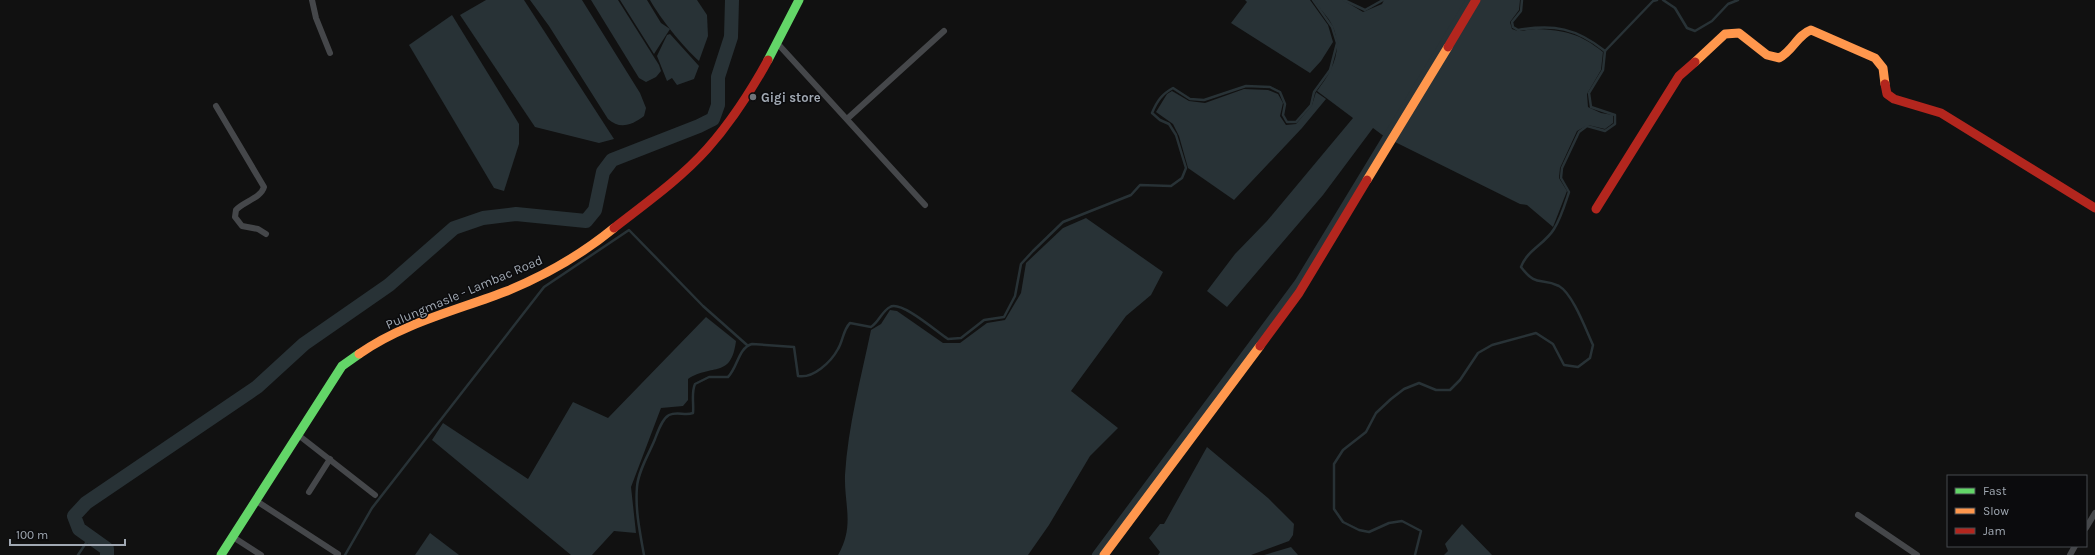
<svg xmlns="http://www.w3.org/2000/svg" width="2095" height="555" viewBox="0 0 2095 555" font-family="Karla,sans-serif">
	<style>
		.water { fill: #283236 }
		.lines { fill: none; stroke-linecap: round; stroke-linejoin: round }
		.stream { stroke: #283236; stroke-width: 2.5 }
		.canal { stroke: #283236; stroke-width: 8 }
		.river { stroke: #283236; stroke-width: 14 }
		.street { stroke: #45474a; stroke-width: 6 }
		.fast { stroke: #63d668; stroke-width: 9 }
		.slow { stroke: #ff974d; stroke-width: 9 }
		.jam { stroke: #b3261e; stroke-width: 9 }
		.poi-dot { fill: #6f747a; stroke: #0b0b0d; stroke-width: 1.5 }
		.labels { text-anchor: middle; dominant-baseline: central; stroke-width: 3; stroke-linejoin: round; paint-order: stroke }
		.poi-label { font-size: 13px; font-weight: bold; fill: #a1a9b3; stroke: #0b0b0d; text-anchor: start }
		.street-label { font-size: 13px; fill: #a1a9b3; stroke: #0b0b0d }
	</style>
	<rect width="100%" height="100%" fill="#111"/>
	<g class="water">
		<path d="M 486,0 L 524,0 L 614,139 L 599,143 L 535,127 L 460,15 Z"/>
		<path d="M 530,0 L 582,0 L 640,93 L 646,108 L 644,116 C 632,125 620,130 608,119 L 549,26 Z"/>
		<path d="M 591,0 L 618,0 L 659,65 L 661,71 L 656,77 L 646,82 L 639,78 Z"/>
		<path d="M 620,0 L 647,0 L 661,23 L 670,29 L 654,54 Z"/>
		<path d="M 650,0 L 697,0 L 707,15 L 708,36 L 699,61 C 683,47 660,18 650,0 Z"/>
		<path d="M 1245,0 L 1310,0 L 1328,25 L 1333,42 L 1321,61 L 1310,73 L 1231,23 L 1247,2 Z"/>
		<path d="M 1314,0 L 1343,0 L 1363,12 L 1382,4 L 1384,0 L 1468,0 L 1385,137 L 1373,128 L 1323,195 L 1227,307 L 1207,291 L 1235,254 L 1267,221 L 1353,118 L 1317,91 C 1332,71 1344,50 1332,25 C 1328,16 1319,9 1314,0 Z"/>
		<path d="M 1479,0 L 1520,0 L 1519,10 L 1510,22 L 1512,29 C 1521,33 1527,29 1536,29 C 1565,30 1581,34 1603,52 L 1601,70 L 1587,94 L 1588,107 L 1601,113 L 1613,115 L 1613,123 L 1605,129 L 1588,125 L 1577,131 L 1560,168 L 1559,178 L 1567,191 L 1553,227 L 1527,205 L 1520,204 L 1395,142 Z"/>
		<path d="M 452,15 L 519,124 L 519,144 L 504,191 L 494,188 L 409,45 Z"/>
		<path d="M 670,34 L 699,66 L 694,79 L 677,85 L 672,78 L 667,81 L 657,56 L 667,35 Z"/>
		<path d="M 1244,89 L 1268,90 L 1278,94 L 1283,103 L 1280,116 L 1286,125 L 1296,124 L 1312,105 L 1316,92 L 1326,99 L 1302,128 L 1234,200 L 1188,168 L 1179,136 L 1173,124 L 1156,112 L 1167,94 L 1172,91 L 1189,101 L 1205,103 Z"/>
		<path d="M 1086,218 L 1163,272 L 1151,295 L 1126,316 L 1071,391 L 1118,428 L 1090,456 L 1049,525 L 1028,555 L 838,555 C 855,526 844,505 845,475 C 848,426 861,378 871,330 L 881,324 L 890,310 L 897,311 L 943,343 L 960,343 L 987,323 L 1005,320 L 1021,293 L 1026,263 L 1063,228 Z"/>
		<path d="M 706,317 L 736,341 C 731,379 713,363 688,379 L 688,400 L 683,406 L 661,408 L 631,487 L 636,533 L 614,531 L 592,555 L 571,555 L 432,440 L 443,423 L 528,479 L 573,402 L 608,418 Z"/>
		<path d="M 1207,447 L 1268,498 L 1294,524 L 1293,535 L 1289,541 L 1251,555 L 1158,555 L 1160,552 L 1149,538 L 1160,524 L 1164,524 Z"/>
		<path d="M 1462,524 L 1492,555 L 1444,555 L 1448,551 L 1445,544 Z"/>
		<path d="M 430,533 L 459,555 L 415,555 Z"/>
		<path d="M 1291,547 L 1298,555 L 1264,555 Z"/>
	</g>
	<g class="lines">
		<g class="stream">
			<path d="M 1344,0 L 1365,10 L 1383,0"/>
			<path d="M 1522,0 L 1521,11 L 1512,22 L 1513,27 L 1518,30 C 1554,24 1576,28 1605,51"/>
			<path d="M 1663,0 L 1675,8 L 1687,28 L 1695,31 L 1712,21 L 1728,4 L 1738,0"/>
			<path d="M 78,555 L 90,537"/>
			<path d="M 345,555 L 372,508 L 544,287 L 629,230 L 703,306 L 747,345"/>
			<path d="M 644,555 C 640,533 635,509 637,487 C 638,471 649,454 655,439 C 658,431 662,419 669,415 C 677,411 685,416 693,413 C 694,403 691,393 695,384 L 709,377 L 728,377 C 738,367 738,348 752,344 L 794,347 L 798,376 C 813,379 831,362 838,349 C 843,341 843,330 850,323 L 871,327 C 879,322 882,311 890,307 C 901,300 937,332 948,339 L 961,338 L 984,320 L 1004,317 L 1015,296 L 1021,264 L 1033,251 L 1063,222 L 1131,195 L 1140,185 L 1171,186 L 1182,178 L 1186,168 L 1176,135 L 1169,124 L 1160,120 L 1152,113 C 1157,101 1162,94 1173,88 L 1190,99 L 1204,100 L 1246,86 L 1270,87 L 1280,92 L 1285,104 L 1283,115 L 1287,122 L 1296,122 L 1311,105 L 1314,92 L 1330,70 L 1337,43 L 1332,27 L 1313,0"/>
			<path d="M 1415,555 L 1421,531 L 1402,521 L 1389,523 L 1369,532 L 1359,530 L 1343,522 L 1334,509 L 1334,464 L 1343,450 L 1366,432 L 1376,413 L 1391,399 L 1404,389 L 1419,383 L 1436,390 L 1450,390 L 1460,380 L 1478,353 L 1492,345 L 1536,333 L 1553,344 L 1564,365 L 1578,367 L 1590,358 L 1593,345 C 1586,330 1573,294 1559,286 C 1540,277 1537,288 1521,267 C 1527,250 1545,244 1554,229 C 1561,218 1565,204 1569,192 L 1561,178 L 1562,168 L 1579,132 L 1587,126 L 1605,131 L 1615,124 L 1615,115 L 1591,107 L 1589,93 L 1603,70 L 1605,51 L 1653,1 L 1657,0"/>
		</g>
		<path class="canal" d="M 1096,555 L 1298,283 L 1470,0"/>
		<path class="river" d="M 107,555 L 107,549 L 79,529 L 74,516 L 86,503 L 257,387 L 304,344 L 389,285 L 454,228 L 483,218 L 516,214 L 586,221 L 595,210 L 603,172 L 612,160 L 699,126 L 713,119 L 718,105 L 718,77 L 731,37 L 732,0"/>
		<g class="street">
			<path d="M 312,0 L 316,18 L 330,53"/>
			<path d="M 778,44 L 925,205"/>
			<path d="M 216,106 L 264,187 C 261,198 243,202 236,210 L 235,217 L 242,226 L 258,229 L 266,234"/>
			<path d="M 847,119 L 944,31"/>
			<path d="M 297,434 L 375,495"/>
			<path d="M 309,492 L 330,459"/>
			<path d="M 255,500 L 338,554"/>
			<path d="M 1858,515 L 1917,555"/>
			<path d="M 2086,528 L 2095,513"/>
			<path d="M 233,537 L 261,555"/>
			<path d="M 2070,555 L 2075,546"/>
		</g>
		<g class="fast">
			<path d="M 768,60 L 799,0"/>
			<path d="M 221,555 L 342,366 L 359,354"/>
		</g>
		<g class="slow">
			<path d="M 1695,62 L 1725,34 L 1739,33 L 1767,55 L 1779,58 C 1793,51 1797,35 1811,30 L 1875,58 L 1883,68 L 1885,84"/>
			<path d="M 1367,180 L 1448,47"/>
			<path d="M 359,354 C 403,323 458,310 507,291 C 546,275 581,255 614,228"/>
			<path d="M 1104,555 L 1260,346"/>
		</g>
		<g class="jam">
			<path d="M 1448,47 L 1476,0"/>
			<path d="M 1885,84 L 1887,94 L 1894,99 L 1941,113 L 2095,208"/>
			<path d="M 1596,209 L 1679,76 L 1695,62"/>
			<path d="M 614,228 C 646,203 680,179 707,149 C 731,122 751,91 768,60"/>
			<path d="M 1260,346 L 1299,293 L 1367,180"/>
		</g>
	</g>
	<circle class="poi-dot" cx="753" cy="97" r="4"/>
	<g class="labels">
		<g class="poi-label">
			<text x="761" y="97">Gigi store</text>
		</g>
		<g class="street-label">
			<text transform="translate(464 292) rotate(-23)">Pulungmasle - Lambac Road</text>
		</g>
	</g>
	<rect x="1947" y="475" width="140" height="72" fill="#0b0b0d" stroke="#474a4f"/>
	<rect x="1955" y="488" width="20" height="6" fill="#63d668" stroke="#474a4f"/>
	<text x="1983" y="495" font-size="12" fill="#a1a9b3">Fast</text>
	<rect x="1955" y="508" width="20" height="6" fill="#ff974d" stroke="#474a4f"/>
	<text x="1983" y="515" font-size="12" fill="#a1a9b3">Slow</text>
	<rect x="1955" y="528" width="20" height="6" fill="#b3261e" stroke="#474a4f"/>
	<text x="1983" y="535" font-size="12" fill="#a1a9b3">Jam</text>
	<path d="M10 539v6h115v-6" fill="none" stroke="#a1a9b3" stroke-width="2"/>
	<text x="16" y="539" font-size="12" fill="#a1a9b3" stroke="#0b0b0d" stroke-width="3" paint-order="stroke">100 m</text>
</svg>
